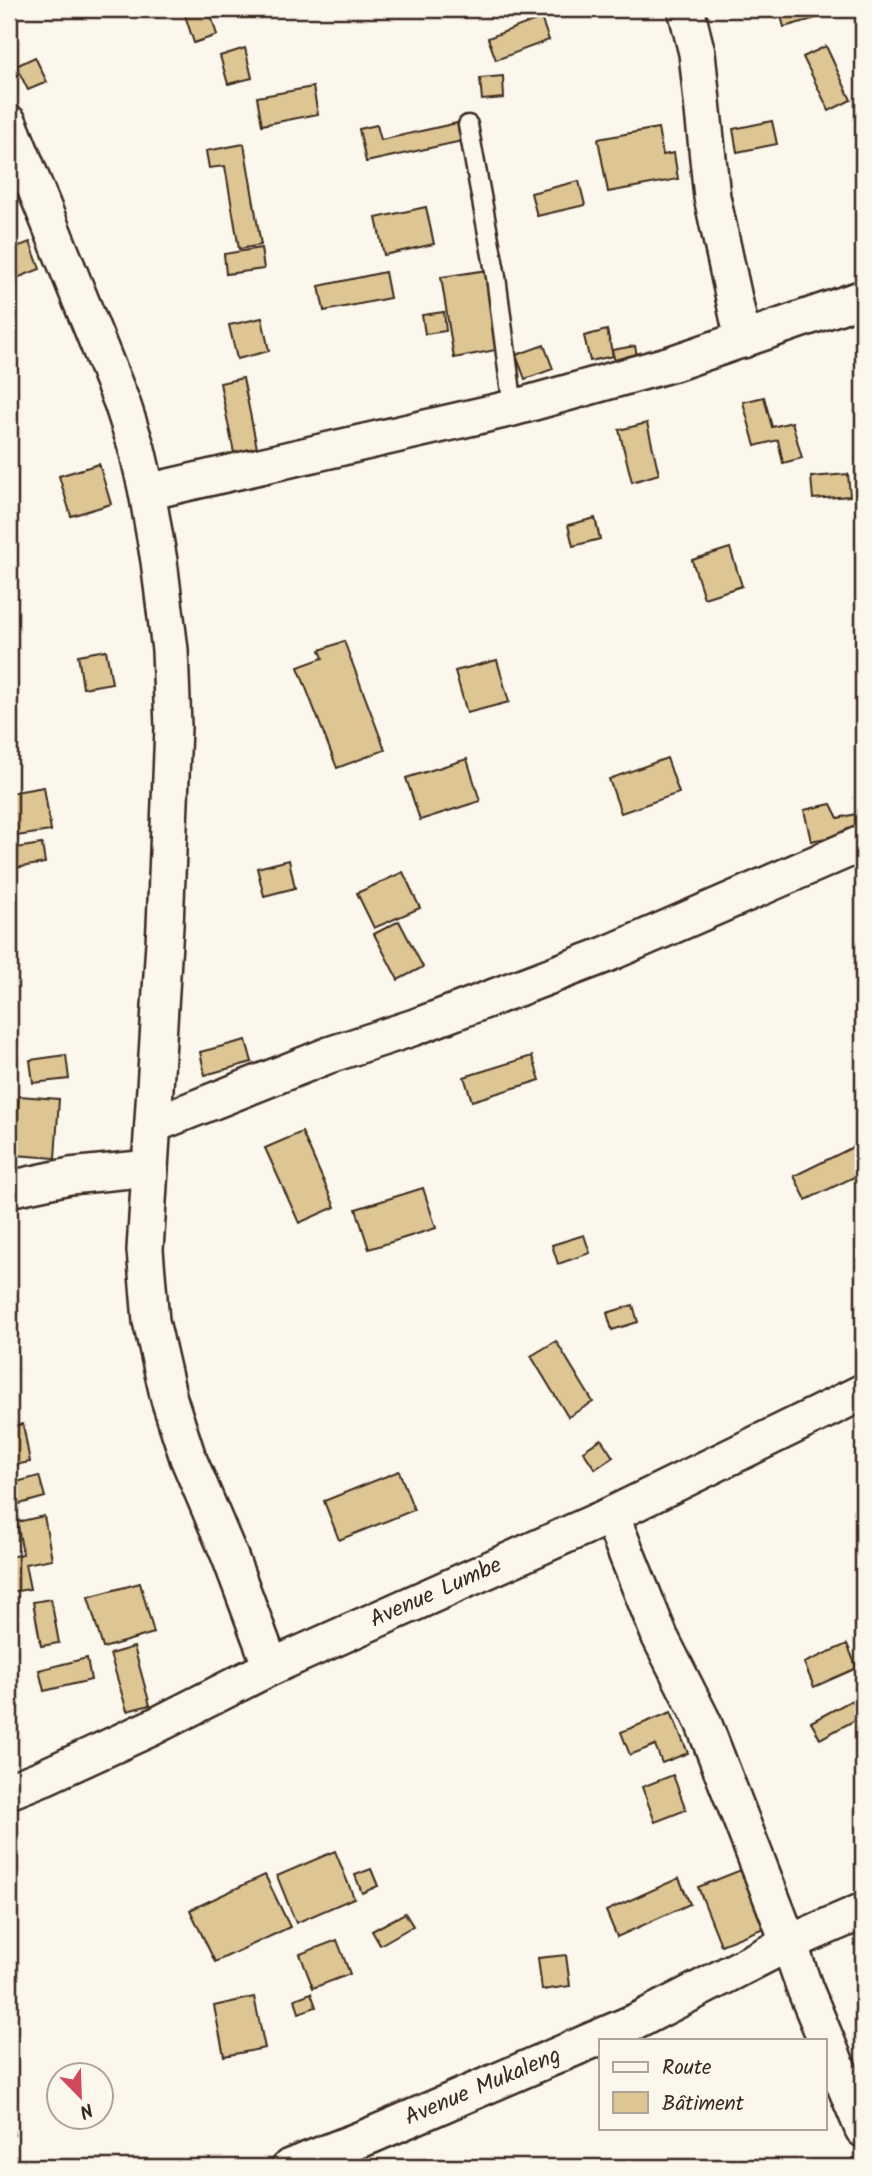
<svg xmlns="http://www.w3.org/2000/svg" width="872" height="2176" viewBox="0 0 872 2176" font-family="Kalam,sans-serif">
	<style>
		.building { fill: #ddc594; stroke: #3b2a1e; stroke-width: 2 }
		.lines { fill: none; stroke-linecap: round; stroke-linejoin: round }
		.service-casing { stroke: #3b2a1e; stroke-width: 23 }
		.minor-casing { stroke: #3b2a1e; stroke-width: 40 }
		.service { stroke: #fbf7ec; stroke-width: 18 }
		.minor { stroke: #fbf7ec; stroke-width: 35 }
		.labels { text-anchor: middle; dominant-baseline: central; stroke-width: 6; stroke-linejoin: round; paint-order: stroke }
		.street-label { font-size: 23px; fill: #3b2a1e; stroke: #fbf7ec }
	</style>
	<rect width="100%" height="100%" fill="#fbf7ec"/>
	<filter id="ink" filterUnits="userSpaceOnUse"><feTurbulence type="fractalNoise" baseFrequency=".0143" numOctaves="2"/><feDisplacementMap in="SourceGraphic" scale="14" xChannelSelector="R" yChannelSelector="G"/><feConvolveMatrix kernelMatrix="1 2 1 2 8 2 1 2 1" color-interpolation-filters="sRGB"/></filter>
	<g filter="url(#ink)">
		<g class="building">
			<path d="M 183,9 L 209,9 L 217,35 L 194,43 Z"/>
			<path d="M 779,9 L 825,9 L 827,15 L 784,27 Z"/>
			<path d="M 825,9 L 846,9 L 827,15 Z"/>
			<path d="M 541,18 L 549,40 L 496,60 L 488,38 Z"/>
			<path d="M 826,46 L 851,100 L 829,111 L 803,57 Z"/>
			<path d="M 245,48 L 252,78 L 228,84 L 220,56 Z"/>
			<path d="M 35,57 L 47,82 L 28,90 L 16,66 Z"/>
			<path d="M 503,76 L 504,98 L 482,100 L 480,78 Z"/>
			<path d="M 313,87 L 318,114 L 262,125 L 257,97 Z"/>
			<path d="M 772,121 L 777,144 L 737,152 L 733,129 Z"/>
			<path d="M 457,123 L 462,141 L 366,162 L 359,129 L 377,125 L 381,140 Z"/>
			<path d="M 658,128 L 663,155 L 674,153 L 678,179 L 608,192 L 598,139 Z"/>
			<path d="M 244,144 L 261,245 L 239,249 L 225,166 L 209,168 L 206,151 Z"/>
			<path d="M 579,181 L 585,205 L 537,216 L 531,193 Z"/>
			<path d="M 426,207 L 434,244 L 384,255 L 376,218 Z"/>
			<path d="M 30,242 L 40,269 L 9,281 L 9,250 Z"/>
			<path d="M 261,248 L 264,269 L 226,274 L 224,254 Z"/>
			<path d="M 488,270 L 501,349 L 454,358 L 441,277 Z"/>
			<path d="M 385,272 L 390,298 L 324,311 L 319,286 Z"/>
			<path d="M 444,312 L 446,331 L 425,334 L 422,315 Z"/>
			<path d="M 262,318 L 269,351 L 237,359 L 229,325 Z"/>
			<path d="M 607,330 L 613,356 L 590,361 L 584,336 Z"/>
			<path d="M 544,345 L 553,369 L 525,379 L 516,355 Z"/>
			<path d="M 635,346 L 639,365 L 617,370 L 612,350 Z"/>
			<path d="M 243,378 L 257,448 L 234,453 L 220,383 Z"/>
			<path d="M 764,397 L 772,427 L 792,422 L 802,458 L 783,463 L 778,440 L 755,446 L 743,402 Z"/>
			<path d="M 647,423 L 659,474 L 632,482 L 619,430 Z"/>
			<path d="M 99,464 L 111,504 L 71,516 L 59,476 Z"/>
			<path d="M 848,474 L 850,496 L 813,499 L 811,477 Z"/>
			<path d="M 595,518 L 600,539 L 573,546 L 568,525 Z"/>
			<path d="M 730,548 L 742,586 L 704,598 L 692,560 Z"/>
			<path d="M 344,641 L 385,750 L 337,768 L 298,667 L 323,658 L 320,650 Z"/>
			<path d="M 106,650 L 112,683 L 83,688 L 78,655 Z"/>
			<path d="M 497,660 L 509,702 L 467,713 L 455,671 Z"/>
			<path d="M 667,758 L 679,793 L 621,813 L 609,779 Z"/>
			<path d="M 467,759 L 480,801 L 420,820 L 406,778 Z"/>
			<path d="M 44,787 L 51,831 L 9,837 L 9,793 Z"/>
			<path d="M 831,804 L 838,818 L 856,814 L 860,831 L 811,841 L 804,810 Z"/>
			<path d="M 42,844 L 45,863 L 9,869 L 9,849 Z"/>
			<path d="M 289,860 L 295,888 L 264,896 L 257,868 Z"/>
			<path d="M 403,872 L 420,908 L 374,928 L 357,893 Z"/>
			<path d="M 863,872 L 863,891 L 857,874 Z"/>
			<path d="M 399,921 L 423,967 L 398,980 L 374,934 Z"/>
			<path d="M 246,1040 L 252,1062 L 205,1075 L 200,1052 Z"/>
			<path d="M 66,1055 L 69,1079 L 33,1083 L 30,1060 Z"/>
			<path d="M 532,1056 L 540,1080 L 472,1101 L 464,1077 Z"/>
			<path d="M 19,1096 L 59,1099 L 55,1158 L 15,1155 Z"/>
			<path d="M 302,1132 L 335,1207 L 299,1223 L 265,1148 Z"/>
			<path d="M 863,1142 L 863,1195 L 854,1177 L 806,1200 L 794,1176 Z"/>
			<path d="M 423,1188 L 436,1228 L 369,1249 L 356,1209 Z"/>
			<path d="M 584,1235 L 590,1253 L 558,1264 L 552,1245 Z"/>
			<path d="M 633,1305 L 638,1322 L 612,1330 L 607,1313 Z"/>
			<path d="M 556,1341 L 593,1402 L 568,1417 L 531,1356 Z"/>
			<path d="M 23,1424 L 30,1462 L 10,1466 L 9,1427 Z"/>
			<path d="M 601,1439 L 613,1457 L 595,1469 L 583,1451 Z"/>
			<path d="M 399,1471 L 414,1510 L 339,1540 L 324,1501 Z"/>
			<path d="M 39,1476 L 45,1497 L 9,1507 L 9,1484 Z"/>
			<path d="M 44,1516 L 52,1559 L 25,1564 L 30,1589 L 10,1592 L 9,1557 L 23,1554 L 17,1522 Z"/>
			<path d="M 140,1583 L 154,1633 L 103,1648 L 88,1597 Z"/>
			<path d="M 51,1599 L 59,1643 L 41,1646 L 33,1602 Z"/>
			<path d="M 847,1644 L 857,1668 L 814,1687 L 804,1663 Z"/>
			<path d="M 134,1647 L 150,1705 L 127,1711 L 110,1654 Z"/>
			<path d="M 87,1658 L 91,1680 L 44,1691 L 39,1670 Z"/>
			<path d="M 852,1700 L 861,1717 L 820,1739 L 811,1722 Z"/>
			<path d="M 671,1712 L 688,1753 L 662,1763 L 655,1745 L 630,1755 L 621,1732 Z"/>
			<path d="M 673,1775 L 686,1810 L 655,1822 L 642,1787 Z"/>
			<path d="M 335,1851 L 354,1898 L 296,1923 L 277,1876 Z"/>
			<path d="M 371,1869 L 378,1886 L 362,1893 L 355,1875 Z"/>
			<path d="M 741,1870 L 764,1928 L 721,1945 L 698,1887 Z"/>
			<path d="M 265,1875 L 290,1927 L 215,1962 L 190,1910 Z"/>
			<path d="M 679,1878 L 690,1904 L 617,1937 L 606,1911 Z"/>
			<path d="M 405,1913 L 413,1926 L 380,1945 L 372,1931 Z"/>
			<path d="M 337,1940 L 350,1974 L 313,1988 L 300,1954 Z"/>
			<path d="M 566,1955 L 570,1986 L 542,1990 L 538,1958 Z"/>
			<path d="M 311,1993 L 316,2007 L 299,2013 L 295,1999 Z"/>
			<path d="M 254,1997 L 265,2048 L 224,2056 L 214,2006 Z"/>
			<path d="M 10,2116 L 14,2135 L 9,2136 L 9,2117 Z"/>
		</g>
		<g class="lines">
			<defs>
				<path id="service" d="M 468,125 L 496,277 L 513,408"/>
				<g id="minor">
					<path d="M 686,9 L 697,53 L 712,197 L 743,340"/>
					<path d="M 9,123 L 122,403 L 137,449 L 147,492 L 159,561 L 170,650 L 173,727 L 165,926 L 145,1250 L 151,1321 L 169,1399 L 188,1458 L 230,1557 L 271,1667"/>
					<path d="M 147,492 L 513,408 L 674,363 L 863,298"/>
					<path d="M 153,1125 L 329,1055 L 415,1027 L 605,955 L 863,843"/>
					<path d="M 9,1189 L 70,1176 L 150,1168"/>
					<path d="M 611,1515 L 660,1637 L 703,1722 L 789,1943 L 805,1989 L 863,2129"/>
					<path d="M 9,1791 L 44,1777 L 153,1727 L 271,1667 L 611,1515 L 863,1392"/>
					<path d="M 290,2167 L 372,2135 L 635,2022 L 789,1943 L 863,1911"/>
				</g>
			</defs>
			<use href="#service" class="service-casing"/>
			<use href="#minor" class="minor-casing"/>
			<use href="#service" class="service"/>
			<use href="#minor" class="minor"/>
		</g>
	</g>
	<g class="labels">
		<g class="street-label">
			<text transform="translate(436 1593) rotate(-24)">Avenue Lumbe</text>
			<text transform="translate(483 2087) rotate(-23)">Avenue Mukaleng</text>
		</g>
	</g>
	<rect width="872" height="2176" fill="none" stroke="#fbf7ec" stroke-width="35"/>
	<rect x="18" y="18" width="837" height="2141" fill="none" stroke="#3b2a1e" stroke-width="2.5" filter="url(#ink)"/>
	<rect x="599" y="2039" width="228" height="91" fill="#fbf7ec" stroke="#aea59a" stroke-width="2"/>
	<rect x="613" y="2062" width="35" height="10" fill="#fbf7ec" stroke="#aea59a" stroke-width="2"/>
	<text x="662" y="2074" font-size="21" fill="#3b2a1e">Route</text>
	<rect x="613" y="2092" width="35" height="21" fill="#ddc594" stroke="#aea59a" stroke-width="2"/>
	<text x="662" y="2110" font-size="21" fill="#3b2a1e">Bâtiment</text>
	<g transform="translate(80 2096) rotate(157)"><circle r="33" fill="#fbf7ec" stroke="#aea59a" stroke-width="2"/>
	<path d="M0-5L12 26L0 18L-12 26Z" fill="#d1495b"/>
	<text y="-10" font-size="19" font-weight="bold" text-anchor="middle" fill="#3b2a1e">N</text>
	</g>
</svg>
